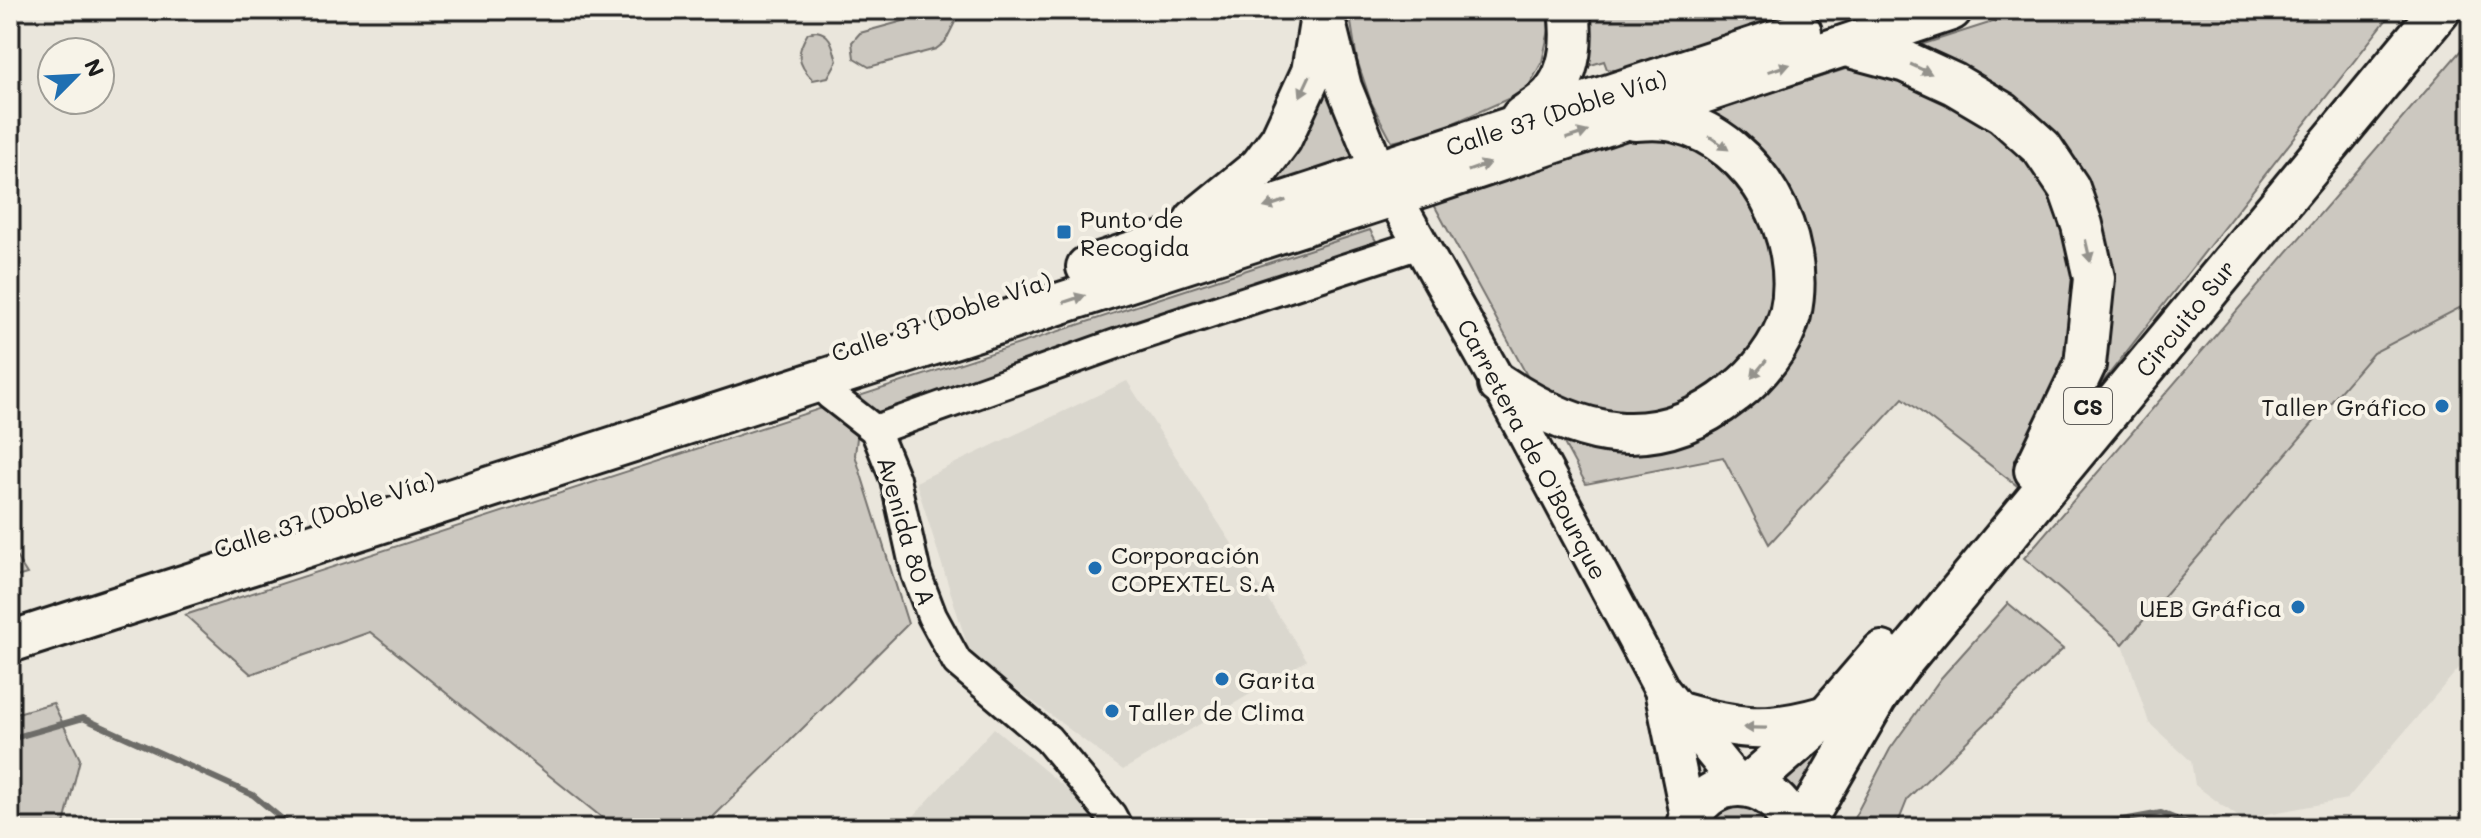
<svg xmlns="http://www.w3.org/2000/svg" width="2481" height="838" viewBox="0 0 2481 838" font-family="Mali,sans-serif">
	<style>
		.built { fill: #dad7ce }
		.green { fill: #ccc8c0; stroke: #74726e; stroke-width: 2 }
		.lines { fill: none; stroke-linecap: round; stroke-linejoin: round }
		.stream { stroke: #6d6c68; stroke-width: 6 }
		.minor-casing { stroke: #1c1c1c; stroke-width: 34 }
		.major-casing { stroke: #1c1c1c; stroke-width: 40 }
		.highway-casing { stroke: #1c1c1c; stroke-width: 46 }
		.minor { stroke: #f7f3e8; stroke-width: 28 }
		.major { stroke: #f7f3e8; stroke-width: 34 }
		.highway { stroke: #f7f3e8; stroke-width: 40 }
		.oneway { fill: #94928c }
		.poi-dot { fill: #1f6fb2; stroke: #f7f3e8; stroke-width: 3 }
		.labels { text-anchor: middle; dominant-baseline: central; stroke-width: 8; stroke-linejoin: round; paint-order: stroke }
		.shield { fill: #f7f3e8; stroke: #5e5c59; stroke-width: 2 }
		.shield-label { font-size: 22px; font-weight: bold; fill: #1c1c1c }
		.street-label { font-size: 24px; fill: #1c1c1c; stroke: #f7f3e8 }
		.poi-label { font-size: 24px; fill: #1c1c1c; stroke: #f7f3e8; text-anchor: start }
	</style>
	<rect width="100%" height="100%" fill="#eae6dc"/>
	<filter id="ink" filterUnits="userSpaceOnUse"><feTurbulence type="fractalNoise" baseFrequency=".0125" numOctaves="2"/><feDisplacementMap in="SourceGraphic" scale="16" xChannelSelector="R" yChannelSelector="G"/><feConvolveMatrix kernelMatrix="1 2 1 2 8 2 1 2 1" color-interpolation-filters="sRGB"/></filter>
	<g filter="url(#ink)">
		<g class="built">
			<path d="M 2471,302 L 2471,654 L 2347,799 L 2241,819 L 2195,785 L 2191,761 L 2149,723 L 2123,644 L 2373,353 Z"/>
			<path d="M 1127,381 L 1307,660 L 1123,770 L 970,654 L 916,482 Z"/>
			<path d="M 994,728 L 1098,815 L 1104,828 L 903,828 Z"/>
		</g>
		<g class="green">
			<path d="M 943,10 L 961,10 L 945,42 L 936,49 L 869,67 L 854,58 L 852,42 L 860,33 Z"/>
			<path d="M 1349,10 L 1547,10 L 1549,30 L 1542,62 L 1526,91 L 1431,133 L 1392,142 L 1371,102 L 1357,60 Z"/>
			<path d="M 1585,10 L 1819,10 L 1641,74 L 1607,69 L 1604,61 L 1581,68 Z"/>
			<path d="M 2030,10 L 2394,10 L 2020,488 L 1903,398 L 1769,544 L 1723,457 L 1586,484 L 1432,201 Z"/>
			<path d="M 816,31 C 832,33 833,48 837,61 L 828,77 L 813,80 C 796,63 796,52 808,33 Z"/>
			<path d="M 2462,49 L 2471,99 L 2471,302 L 2373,353 L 2123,644 L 2024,558 Z"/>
			<path d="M 1321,84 L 1327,93 L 1358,157 L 1256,192 Z"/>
			<path d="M 1370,230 L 1382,252 L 858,429 L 855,455 L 908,624 L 702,828 L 615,828 L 370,632 L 251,674 L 185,615 Z"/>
			<path d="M 10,547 L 27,574 L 10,579 Z"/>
			<path d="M 2008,603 L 2063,649 L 1908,798 L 1896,828 L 1851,828 L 1852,822 L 1890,749 L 1941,678 Z"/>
			<path d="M 1867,686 L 1801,808 L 1782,782 Z"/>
			<path d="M 53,703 L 80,759 L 63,828 L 10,828 L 10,715 Z"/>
			<path d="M 1745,798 L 1779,828 L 1701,828 L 1708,813 Z"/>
		</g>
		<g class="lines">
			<g class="stream">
				<path d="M 10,739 L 83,718 L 253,795 L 293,828"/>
				<path d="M 2079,828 L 2161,813 L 2199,828"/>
			</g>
			<defs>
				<g id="minor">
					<path d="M 817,381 L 830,395 L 875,430 L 895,479 L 916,574 L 932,616 L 957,662 L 1048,739 L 1111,815 L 1118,828"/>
					<path d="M 875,430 L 1127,340 L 1420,244"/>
				</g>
				<g id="major">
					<path d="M 1325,10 L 1344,87 L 1370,151"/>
					<path d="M 1401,209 L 1499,384 L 1662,690 L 1739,785"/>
					<path d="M 1663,695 L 1689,820"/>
				</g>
				<g id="highway">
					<path d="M 1846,46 L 1906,62 L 1954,84 L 2003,113 L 2042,148 L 2069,188 L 2082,225 L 2094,278 L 2085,365 L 2035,470"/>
					<path d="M 1521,118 C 1530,111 1543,104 1551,95 C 1572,71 1573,39 1569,10"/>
					<path d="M 1195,220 L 1260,167 L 1281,139 L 1312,72 L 1322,10"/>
					<path d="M 1087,267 L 1801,32"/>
					<path d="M 1499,384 C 1578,437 1654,457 1734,393 C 1758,375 1782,345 1790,315 C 1808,237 1756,142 1677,122 C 1664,118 1648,119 1635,120"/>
					<path d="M 10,642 L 1424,186 L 1951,10"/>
					<path d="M 1683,714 C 1737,729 1768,733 1823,717"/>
					<path d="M 1747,786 L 1827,716 L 1882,652"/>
					<path d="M 1687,828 C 1703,771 1775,773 1792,828"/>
					<path d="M 1801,828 L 1876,698 L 1901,663 L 2440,10"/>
				</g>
			</defs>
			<use href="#minor" class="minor-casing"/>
			<use href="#major" class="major-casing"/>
			<use href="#highway" class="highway-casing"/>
			<use href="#minor" class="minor"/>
			<use href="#major" class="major"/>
			<use href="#highway" class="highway"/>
		</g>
		<defs><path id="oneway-solid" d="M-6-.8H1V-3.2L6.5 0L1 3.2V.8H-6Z" transform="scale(2)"/></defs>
		<g class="oneway">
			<use href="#oneway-solid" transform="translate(1779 68) rotate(-18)"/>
			<use href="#oneway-solid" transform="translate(1921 69) rotate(25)"/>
			<use href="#oneway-solid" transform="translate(1305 86) rotate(115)"/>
			<use href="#oneway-solid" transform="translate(1577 135) rotate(-18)"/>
			<use href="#oneway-solid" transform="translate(1719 143) rotate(35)"/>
			<use href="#oneway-solid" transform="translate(1479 167) rotate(-20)"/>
			<use href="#oneway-solid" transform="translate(1275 204) rotate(162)"/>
			<use href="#oneway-solid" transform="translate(2088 251) rotate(77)"/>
			<use href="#oneway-solid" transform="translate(1074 299) rotate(-18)"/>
			<use href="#oneway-solid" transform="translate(1759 369) rotate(129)"/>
			<use href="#oneway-solid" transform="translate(1755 728) rotate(-179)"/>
		</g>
	</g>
	<g class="poi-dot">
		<rect x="1056" y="224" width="16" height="16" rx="4"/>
		<circle cx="2442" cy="406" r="8"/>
		<circle cx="1095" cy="568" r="8"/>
		<circle cx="2298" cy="607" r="8"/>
		<circle cx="1222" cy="679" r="8"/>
		<circle cx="1112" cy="711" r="8"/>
	</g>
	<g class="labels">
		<rect class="shield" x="2064" y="388" width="48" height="36" rx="6"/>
		<g class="shield-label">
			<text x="2088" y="406">CS</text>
		</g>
		<g class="street-label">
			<text transform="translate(1556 112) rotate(-18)">Calle 37 (Doble Vía)</text>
			<text transform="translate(941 316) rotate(-19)">Calle 37 (Doble Vía)</text>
			<text transform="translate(2185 318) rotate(-51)">Circuito Sur</text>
			<text transform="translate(1533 449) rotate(62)">Carretera de O'Bourque</text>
			<text transform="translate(324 514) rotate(-18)">Calle 37 (Doble Vía)</text>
			<text transform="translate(907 531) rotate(74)">Avenida 80 A</text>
		</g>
		<g class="poi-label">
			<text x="1080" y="218">Punto de<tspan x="1080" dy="28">Recogida</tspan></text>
			<text x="2426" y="406" text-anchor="end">Taller Gráfico</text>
			<text x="1111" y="554">Corporación<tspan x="1111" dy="28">COPEXTEL S.A</tspan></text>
			<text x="2282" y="607" text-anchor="end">UEB Gráfica</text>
			<text x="1238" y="679">Garita</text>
			<text x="1128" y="711">Taller de Clima</text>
		</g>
	</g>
	<rect width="2481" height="838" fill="none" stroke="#f7f3e8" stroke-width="40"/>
	<rect x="20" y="20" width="2441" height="798" fill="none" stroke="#1c1c1c" stroke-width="3" filter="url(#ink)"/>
	<g transform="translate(76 76) rotate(66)"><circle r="38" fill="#f7f3e8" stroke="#9f9d96" stroke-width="2"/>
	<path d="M0-6L14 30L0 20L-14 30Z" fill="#1f6fb2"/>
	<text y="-12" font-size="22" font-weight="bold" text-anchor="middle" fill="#1c1c1c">N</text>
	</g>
</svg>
